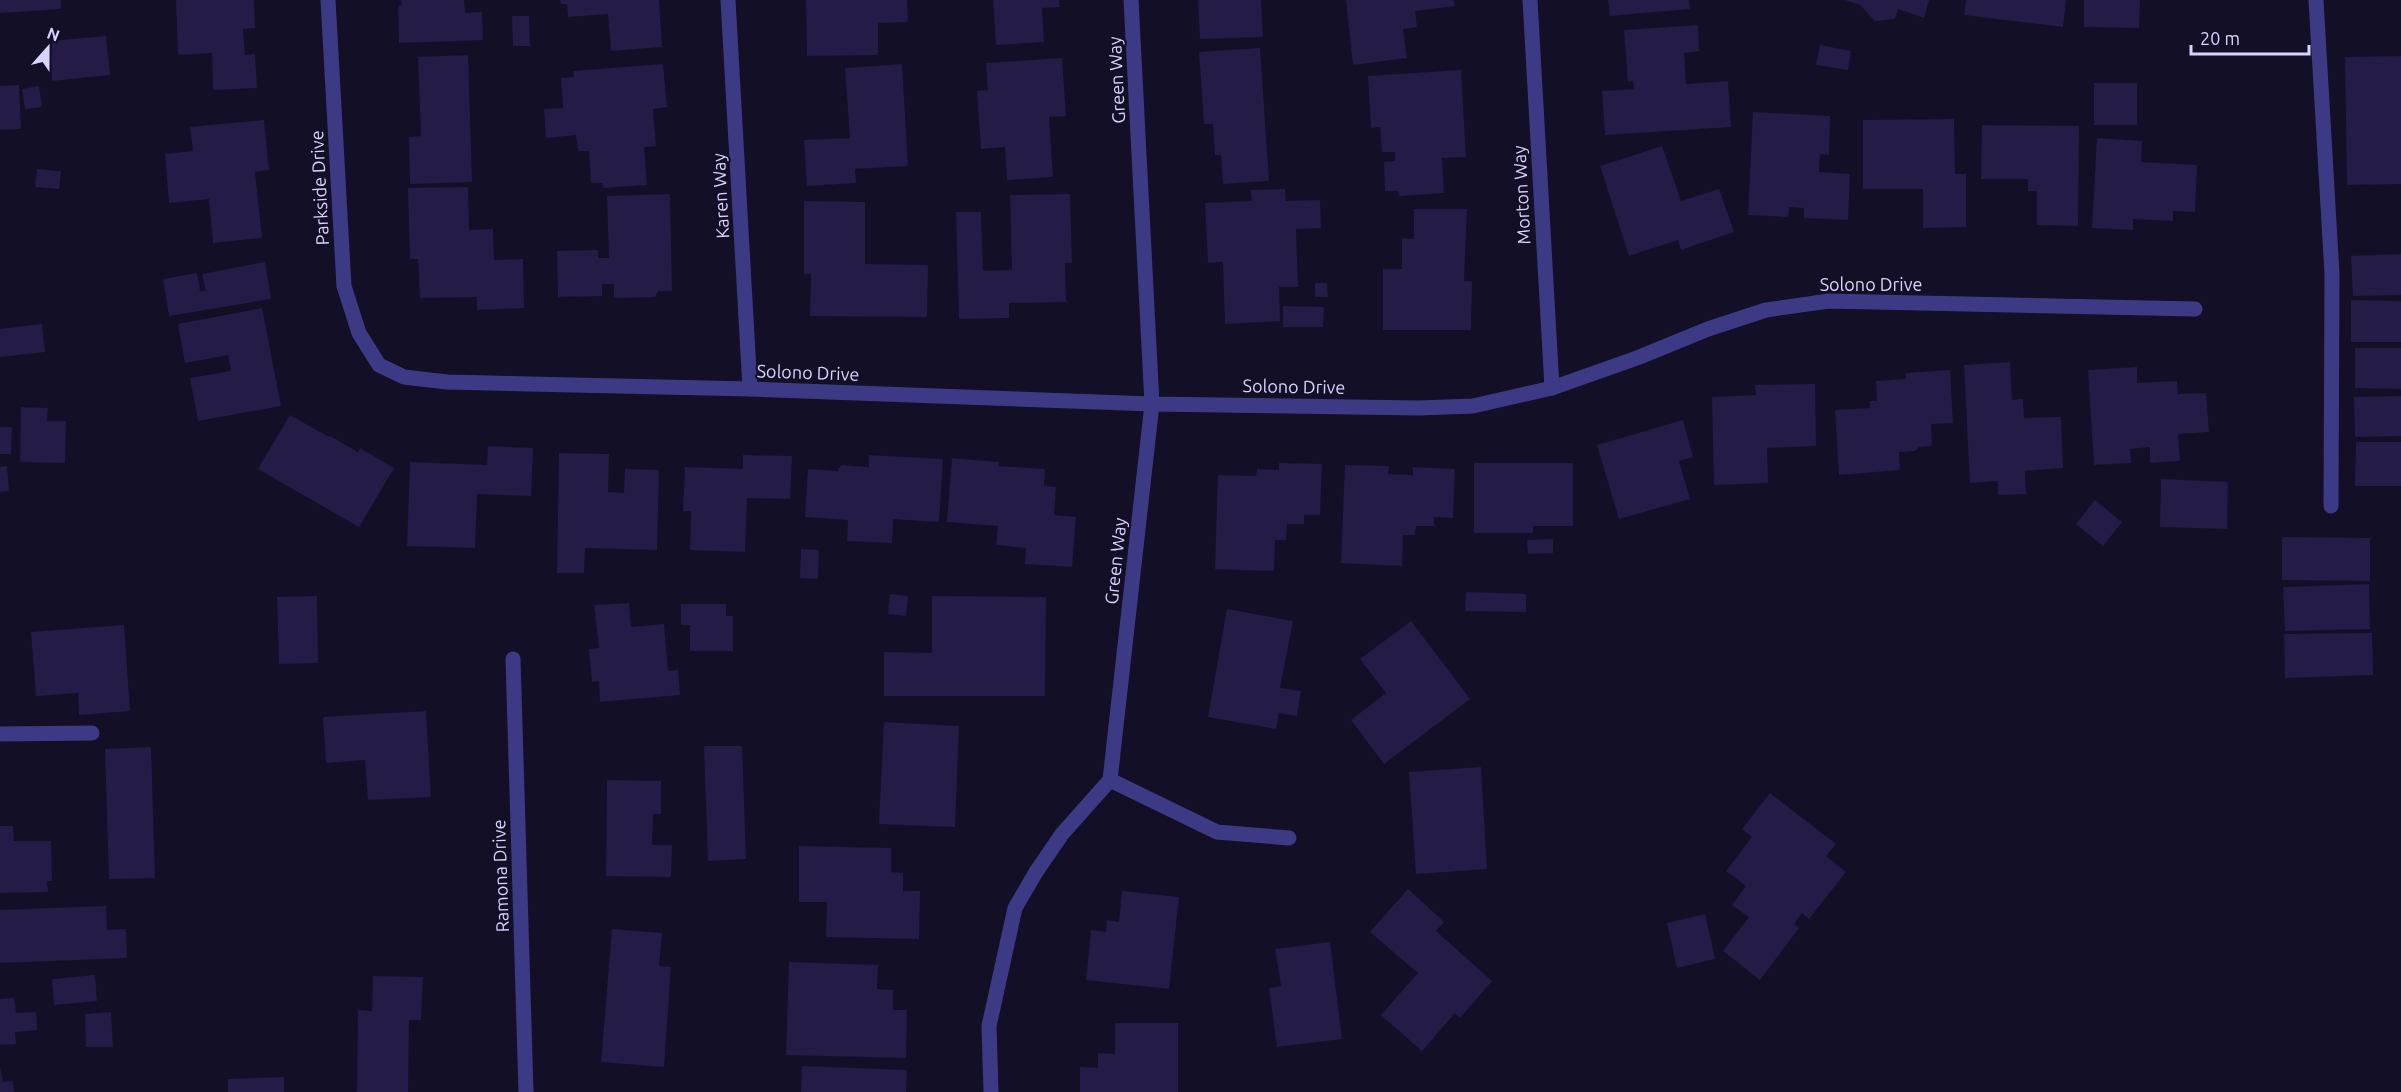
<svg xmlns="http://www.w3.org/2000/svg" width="2401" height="1092" viewBox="0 0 2401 1092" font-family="Ubuntu,sans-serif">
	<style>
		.building { fill: #241b47 }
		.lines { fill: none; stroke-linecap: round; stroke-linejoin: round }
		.service { stroke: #3d3a85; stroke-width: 15 }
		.minor { stroke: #3d3a85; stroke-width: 15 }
		.labels { text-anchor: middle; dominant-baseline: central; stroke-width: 4.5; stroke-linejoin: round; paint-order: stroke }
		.street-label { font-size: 18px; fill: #d9d4ff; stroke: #130f26 }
	</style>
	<rect width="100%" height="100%" fill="#130f26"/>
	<g class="building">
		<path d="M 0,0 L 61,0 L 61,9 L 0,13 Z"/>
		<path d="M 176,0 L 254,0 L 255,28 L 243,29 L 245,55 L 255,54 L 257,88 L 213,90 L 212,53 L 178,55 Z"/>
		<path d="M 401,0 L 464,0 L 465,13 L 482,12 L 483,40 L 399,43 L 398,6 L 402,5 Z"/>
		<path d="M 560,0 L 659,0 L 662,47 L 611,51 L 608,14 L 568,17 L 567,4 L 561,4 Z"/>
		<path d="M 806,0 L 907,0 L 908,22 L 878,23 L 878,55 L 807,56 Z"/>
		<path d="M 993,0 L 1059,0 L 1060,7 L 1042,8 L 1044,42 L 996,45 Z"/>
		<path d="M 1198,0 L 1261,0 L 1263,37 L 1200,39 Z"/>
		<path d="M 1346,0 L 1454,0 L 1455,6 L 1415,11 L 1417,27 L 1403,29 L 1407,58 L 1353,65 Z"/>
		<path d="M 1608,0 L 1689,0 L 1690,9 L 1610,16 Z"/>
		<path d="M 1845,0 L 1929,0 L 1924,18 L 1898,9 L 1895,19 L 1875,21 L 1860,5 Z"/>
		<path d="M 1966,0 L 2066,0 L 2063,27 L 1964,15 Z"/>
		<path d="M 2084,0 L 2140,0 L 2139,28 L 2084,27 Z"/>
		<path d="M 512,16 L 529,16 L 530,46 L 513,46 Z"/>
		<path d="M 1698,25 L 1699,51 L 1684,53 L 1686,84 L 1728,81 L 1731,127 L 1605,135 L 1602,91 L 1634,89 L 1633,81 L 1628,82 L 1624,30 Z"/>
		<path d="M 106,36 L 110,75 L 52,81 L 49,41 Z"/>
		<path d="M 1820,45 L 1851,51 L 1848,70 L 1816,65 Z"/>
		<path d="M 1260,48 L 1269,181 L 1223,184 L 1221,155 L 1215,155 L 1213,124 L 1204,124 L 1199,52 Z"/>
		<path d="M 468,55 L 472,182 L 410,184 L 409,137 L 421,136 L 418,57 Z"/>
		<path d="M 2401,56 L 2401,184 L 2347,185 L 2345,57 Z"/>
		<path d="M 1062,58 L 1066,116 L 1049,117 L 1053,177 L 1007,180 L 1005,147 L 981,149 L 977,91 L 988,90 L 986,63 Z"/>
		<path d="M 663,64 L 667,107 L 653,109 L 656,146 L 644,147 L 647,185 L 603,188 L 602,183 L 591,183 L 589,151 L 578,151 L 576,135 L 546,138 L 544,109 L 563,108 L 561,78 L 574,77 L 573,71 Z"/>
		<path d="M 902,64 L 908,166 L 855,169 L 856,183 L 807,186 L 804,140 L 850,138 L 845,68 Z"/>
		<path d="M 1461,70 L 1466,157 L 1442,158 L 1444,193 L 1399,196 L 1398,191 L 1385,191 L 1384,162 L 1395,161 L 1395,152 L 1382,152 L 1380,127 L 1371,128 L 1368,76 Z"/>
		<rect x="2094" y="83" width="43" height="42"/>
		<path d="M 19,85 L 21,129 L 0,130 L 0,86 Z"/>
		<path d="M 39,86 L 42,107 L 25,109 L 22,89 Z"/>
		<path d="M 1753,112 L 1830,116 L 1829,155 L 1820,154 L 1819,172 L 1850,174 L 1848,220 L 1804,218 L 1804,208 L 1789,207 L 1788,217 L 1748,215 Z"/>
		<path d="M 1954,119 L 1955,174 L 1966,174 L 1966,227 L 1923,228 L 1923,189 L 1863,189 L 1863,120 Z"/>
		<path d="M 264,120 L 269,170 L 255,172 L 262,238 L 213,243 L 209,199 L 169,203 L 165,154 L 193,151 L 190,127 Z"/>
		<path d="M 1982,125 L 2079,126 L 2078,226 L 2037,225 L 2037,191 L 2028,191 L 2028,179 L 1981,179 Z"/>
		<path d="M 2097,138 L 2142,141 L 2141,162 L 2197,165 L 2195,212 L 2173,211 L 2173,221 L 2133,219 L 2133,230 L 2092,228 Z"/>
		<path d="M 1662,146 L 1681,201 L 1719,189 L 1734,232 L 1681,250 L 1678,240 L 1629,256 L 1600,166 Z"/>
		<path d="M 37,169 L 61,171 L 59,189 L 35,187 Z"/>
		<path d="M 468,187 L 469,230 L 493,229 L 494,260 L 523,259 L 524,308 L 477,310 L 477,297 L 420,298 L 418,259 L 410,259 L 408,188 Z"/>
		<path d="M 1285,189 L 1286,201 L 1320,200 L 1321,228 L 1296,229 L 1298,287 L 1279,287 L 1280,321 L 1225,324 L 1223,262 L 1208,263 L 1205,203 L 1252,201 L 1251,190 Z"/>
		<path d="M 670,194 L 672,291 L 658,291 L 655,297 L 614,298 L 614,284 L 602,284 L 602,296 L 558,297 L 557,251 L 598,250 L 598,258 L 609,258 L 607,196 Z"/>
		<path d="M 1070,194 L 1072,263 L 1065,263 L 1066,302 L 1009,303 L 1009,318 L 959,319 L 956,212 L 981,212 L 983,271 L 1012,270 L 1010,195 Z"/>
		<path d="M 804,201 L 865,202 L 865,264 L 928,265 L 927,317 L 810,316 L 811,274 L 804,274 Z"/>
		<path d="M 1414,209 L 1467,209 L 1464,281 L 1472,281 L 1471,330 L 1383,330 L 1383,269 L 1402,269 L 1402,238 L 1414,239 Z"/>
		<path d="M 2401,254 L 2401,295 L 2353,296 L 2351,256 Z"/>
		<path d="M 265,262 L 271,299 L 169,316 L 163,279 L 197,273 L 200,291 L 206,291 L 202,274 Z"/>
		<path d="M 1315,283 L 1327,283 L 1328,297 L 1315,297 Z"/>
		<path d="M 2351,300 L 2401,301 L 2401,342 L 2351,342 Z"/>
		<path d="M 1283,306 L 1324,307 L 1323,327 L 1283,327 Z"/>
		<path d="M 262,308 L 281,406 L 198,421 L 190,378 L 231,371 L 228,355 L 185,363 L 178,324 Z"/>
		<path d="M 42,324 L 45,352 L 0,357 L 0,329 Z"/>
		<path d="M 2355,348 L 2401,348 L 2401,389 L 2355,388 Z"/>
		<path d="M 2010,362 L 2012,400 L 2023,399 L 2024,418 L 2061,417 L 2063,468 L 2025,471 L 2026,494 L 1998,495 L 1998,481 L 1970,483 L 1964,365 Z"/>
		<path d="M 2137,367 L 2137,383 L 2177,381 L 2178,394 L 2206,393 L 2209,432 L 2178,434 L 2180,461 L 2150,463 L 2150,447 L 2130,449 L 2131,463 L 2094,465 L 2088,370 Z"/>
		<path d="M 1950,370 L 1953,423 L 1931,424 L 1932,446 L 1919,447 L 1915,451 L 1899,452 L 1900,470 L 1839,475 L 1835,410 L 1870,408 L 1870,401 L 1877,401 L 1876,381 L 1906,379 L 1906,373 Z"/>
		<path d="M 1815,384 L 1816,446 L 1767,448 L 1768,483 L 1714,485 L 1712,397 L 1756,395 L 1755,385 Z"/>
		<path d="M 2401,396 L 2401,436 L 2355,437 L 2354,397 Z"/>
		<path d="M 21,407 L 48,408 L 47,421 L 66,421 L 65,463 L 20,462 Z"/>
		<path d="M 290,415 L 329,437 L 330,436 L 358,452 L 360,448 L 394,468 L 359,527 L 258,469 Z"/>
		<path d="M 1683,420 L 1693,457 L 1679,461 L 1690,499 L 1619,519 L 1597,445 Z"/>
		<path d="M 0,427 L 12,427 L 11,454 L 0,454 Z"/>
		<path d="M 2356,442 L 2401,442 L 2401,486 L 2355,486 Z"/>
		<path d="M 488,446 L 533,448 L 531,496 L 477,494 L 475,548 L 407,546 L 410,462 L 487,465 Z"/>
		<path d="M 559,453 L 609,454 L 608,492 L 624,493 L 625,469 L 659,470 L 657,550 L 585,548 L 584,573 L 557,573 Z"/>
		<path d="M 743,455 L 792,456 L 790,499 L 747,498 L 745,552 L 690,550 L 691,511 L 683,511 L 685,467 L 743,469 Z"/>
		<path d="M 869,455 L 943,459 L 939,522 L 893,519 L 892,543 L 847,541 L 848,520 L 805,517 L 808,469 L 838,471 L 841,465 L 869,467 Z"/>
		<path d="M 952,458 L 999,462 L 998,466 L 1045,469 L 1044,486 L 1056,487 L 1054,515 L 1076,517 L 1072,567 L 1025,564 L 1026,548 L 996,545 L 998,526 L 947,522 Z"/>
		<path d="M 1279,463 L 1322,464 L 1320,515 L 1304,515 L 1304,524 L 1287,524 L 1286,540 L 1275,540 L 1274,571 L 1215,569 L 1218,475 L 1256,476 L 1257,469 L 1279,470 Z"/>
		<path d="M 1474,463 L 1573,463 L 1573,526 L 1533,526 L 1533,533 L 1474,533 Z"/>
		<path d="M 1345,465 L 1389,466 L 1388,474 L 1413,475 L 1413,467 L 1455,469 L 1453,518 L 1434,517 L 1434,526 L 1416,526 L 1415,535 L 1403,535 L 1402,566 L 1341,563 Z"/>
		<path d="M 7,466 L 9,491 L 0,492 L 0,467 Z"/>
		<path d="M 2161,479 L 2228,482 L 2227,529 L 2160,527 Z"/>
		<path d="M 2095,500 L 2122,522 L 2103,546 L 2076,524 Z"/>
		<path d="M 2282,537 L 2370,538 L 2370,581 L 2282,580 Z"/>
		<path d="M 1553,539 L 1553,553 L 1528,554 L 1527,540 Z"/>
		<path d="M 801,549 L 819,550 L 818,579 L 800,578 Z"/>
		<path d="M 2369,584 L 2370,629 L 2285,631 L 2283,587 Z"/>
		<path d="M 1466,592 L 1526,594 L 1526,612 L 1465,611 Z"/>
		<path d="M 890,594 L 908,596 L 906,616 L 888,614 Z"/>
		<path d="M 317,596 L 318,663 L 279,664 L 277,597 Z"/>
		<path d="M 932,596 L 1046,597 L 1045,696 L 884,696 L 884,652 L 932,653 Z"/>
		<path d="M 629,603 L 631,627 L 664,624 L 668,671 L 678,670 L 680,695 L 600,702 L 599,681 L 592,682 L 589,649 L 599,648 L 594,605 Z"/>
		<path d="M 681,604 L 726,604 L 726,616 L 733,616 L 733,651 L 690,651 L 690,625 L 681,625 Z"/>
		<path d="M 1227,609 L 1293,621 L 1280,688 L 1301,691 L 1297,716 L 1279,713 L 1276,729 L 1208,717 Z"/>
		<path d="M 1411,621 L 1470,699 L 1384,764 L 1351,720 L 1386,693 L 1360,659 Z"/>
		<path d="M 124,625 L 130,711 L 79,715 L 78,693 L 36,696 L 31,632 Z"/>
		<path d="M 2372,633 L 2373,675 L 2285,678 L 2284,634 Z"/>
		<path d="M 426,711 L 431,797 L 368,800 L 365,760 L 326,763 L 323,717 Z"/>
		<path d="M 884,722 L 959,726 L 955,827 L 879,824 Z"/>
		<path d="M 704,746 L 742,746 L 746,859 L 708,861 Z"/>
		<path d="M 151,747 L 155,878 L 109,879 L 105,749 Z"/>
		<path d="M 1481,767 L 1487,869 L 1416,874 L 1409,772 Z"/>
		<path d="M 607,780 L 661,781 L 661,814 L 653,814 L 652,845 L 672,845 L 671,877 L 606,876 Z"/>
		<path d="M 1770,793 L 1836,844 L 1826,856 L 1846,872 L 1809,919 L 1802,913 L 1794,924 L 1799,928 L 1760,980 L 1723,951 L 1749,917 L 1732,905 L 1746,886 L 1726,871 L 1752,837 L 1742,829 Z"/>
		<path d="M 0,826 L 13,826 L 14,841 L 51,841 L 52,881 L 47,881 L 48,892 L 0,893 Z"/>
		<path d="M 799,846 L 891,848 L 891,872 L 903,873 L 903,891 L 920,891 L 919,939 L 826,937 L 827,902 L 799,902 Z"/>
		<path d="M 1408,889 L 1444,922 L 1436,931 L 1492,981 L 1460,1018 L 1455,1013 L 1422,1051 L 1381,1015 L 1418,973 L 1370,932 Z"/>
		<path d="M 1122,891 L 1179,897 L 1169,989 L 1086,980 L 1091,930 L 1106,932 L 1107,920 L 1119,922 Z"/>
		<path d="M 106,906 L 107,930 L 126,929 L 127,958 L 0,963 L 0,910 Z"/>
		<path d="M 1705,914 L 1715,959 L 1677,968 L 1667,923 Z"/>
		<path d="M 612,929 L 662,933 L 659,966 L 671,967 L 664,1067 L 601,1062 Z"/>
		<path d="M 1330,942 L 1342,1039 L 1277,1047 L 1269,988 L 1281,986 L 1275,949 Z"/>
		<path d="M 789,962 L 878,965 L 877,989 L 893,990 L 893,1010 L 907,1010 L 906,1058 L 786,1055 Z"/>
		<path d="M 95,975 L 97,1001 L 54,1005 L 52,979 Z"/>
		<path d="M 373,976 L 423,977 L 421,1020 L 409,1020 L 408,1092 L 357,1092 L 358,1010 L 372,1011 Z"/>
		<path d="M 14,998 L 16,1013 L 36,1012 L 37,1030 L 15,1032 L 16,1044 L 0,1045 L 0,999 Z"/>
		<path d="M 111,1012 L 113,1047 L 86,1047 L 85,1014 Z"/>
		<path d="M 1115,1023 L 1178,1023 L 1178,1092 L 1080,1092 L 1080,1067 L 1098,1068 L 1098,1053 L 1115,1054 Z"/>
		<path d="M 802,1066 L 907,1070 L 906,1092 L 801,1092 Z"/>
		<path d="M 0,1067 L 3,1082 L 13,1081 L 14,1092 L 0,1092 Z"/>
		<path d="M 284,1077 L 284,1092 L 228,1092 L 228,1079 Z"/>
	</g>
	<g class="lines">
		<g class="service">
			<path d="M 2316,0 L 2332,274 L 2331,506"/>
			<path d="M 513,659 L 526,1092"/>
			<path d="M 0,734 L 92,733"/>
		</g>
		<g class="minor">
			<path d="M 328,0 L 344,286 L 359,333 L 379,365 L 404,377 L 447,382 L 750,389 L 1152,404 L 1419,408 L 1473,406 L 1552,388 L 1637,358 L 1708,329 L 1766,310 L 1829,301 L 2195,309"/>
			<path d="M 728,0 L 750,389"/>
			<path d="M 1530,0 L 1552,388"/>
			<path d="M 1110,780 L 1217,832 L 1289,838"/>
			<path d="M 991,1092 L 989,1026 L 1015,908 L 1036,872 L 1062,834 L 1110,780 L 1152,404 L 1131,0"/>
		</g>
	</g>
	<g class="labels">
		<g class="street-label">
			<text transform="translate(1116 80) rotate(-93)">Green Way</text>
			<text transform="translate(319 188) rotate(-93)">Parkside Drive</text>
			<text transform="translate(1521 195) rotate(-93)">Morton Way</text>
			<text transform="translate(720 196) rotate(-93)">Karen Way</text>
			<text x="1871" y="284">Solono Drive</text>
			<text transform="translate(808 372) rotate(2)">Solono Drive</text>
			<text transform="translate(1294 386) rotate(1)">Solono Drive</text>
			<text transform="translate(1115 561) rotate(-84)">Green Way</text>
			<text transform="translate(500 876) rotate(-92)">Ramona Drive</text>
		</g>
	</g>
	<g transform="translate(48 48) rotate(21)" stroke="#130f26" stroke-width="4.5" paint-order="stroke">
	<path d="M0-4.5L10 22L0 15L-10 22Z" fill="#d9d4ff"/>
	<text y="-9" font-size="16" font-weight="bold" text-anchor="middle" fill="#d9d4ff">N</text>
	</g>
	<path d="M2191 45v9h118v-9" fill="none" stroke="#d9d4ff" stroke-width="3"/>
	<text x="2200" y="45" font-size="18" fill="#d9d4ff" stroke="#130f26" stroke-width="4.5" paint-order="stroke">20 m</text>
</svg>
